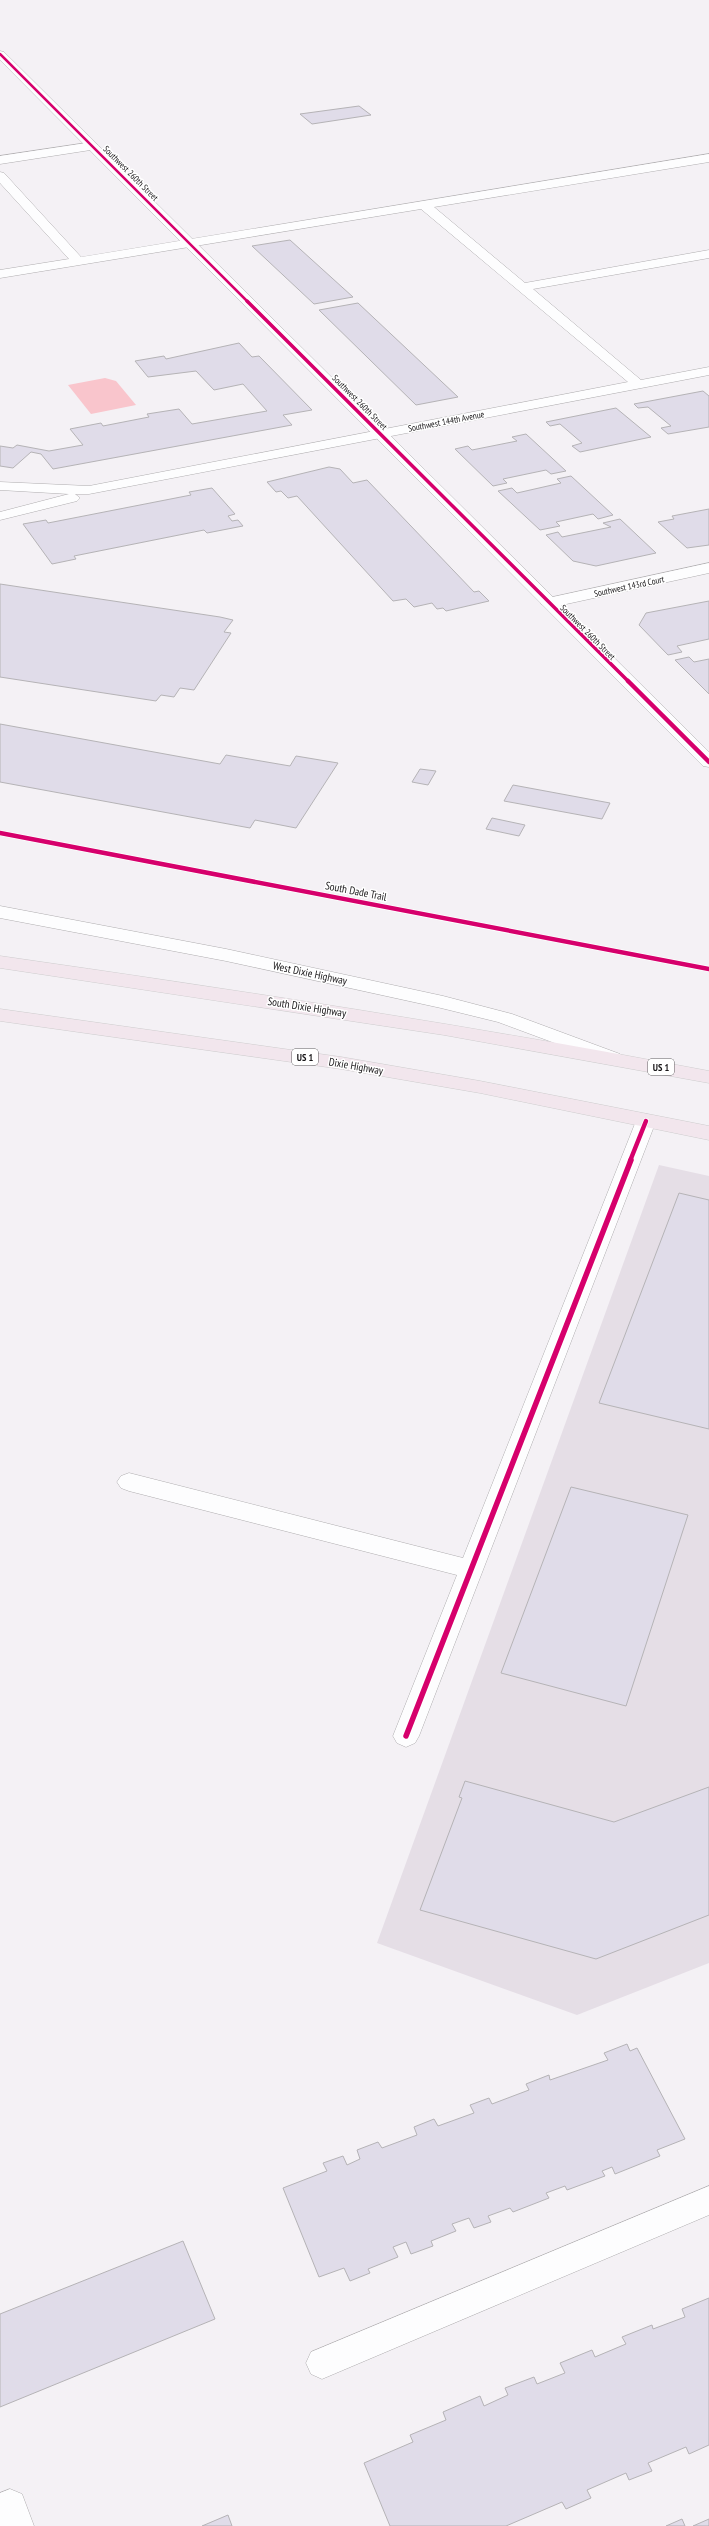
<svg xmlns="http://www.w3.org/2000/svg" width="709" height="2526" viewBox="0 0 709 2526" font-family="'PT Sans Narrow',sans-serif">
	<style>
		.built { fill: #e5dee6 }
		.green { fill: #f9c5cc }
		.building { fill: #e0dce9; stroke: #b5b3b6 }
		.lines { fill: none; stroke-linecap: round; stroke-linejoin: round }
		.minor-casing { stroke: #afadaf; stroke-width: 1 }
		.tertiary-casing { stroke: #afadaf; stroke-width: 1 }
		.trunk-casing { stroke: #cdcccd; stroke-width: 1 }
		.minor { fill: #fdfdfe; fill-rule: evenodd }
		.tertiary { fill: #fdfdfe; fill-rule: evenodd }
		.trunk { fill: #f2e6ed; fill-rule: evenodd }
		.cycleway-far3-casing { stroke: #fff; stroke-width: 4 }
		.cycleway-far2-casing { stroke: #fff; stroke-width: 5 }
		.cycleway-far1-casing { stroke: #fff; stroke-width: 6 }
		.cycleway-casing { stroke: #fff; stroke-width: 8 }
		.cycleway-far3 { stroke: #d6006c; stroke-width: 2.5 }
		.cycleway-far2 { stroke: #d6006c; stroke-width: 3.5 }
		.cycleway-far1 { stroke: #d6006c; stroke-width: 4.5 }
		.cycleway { stroke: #d6006c; stroke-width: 5.5 }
		.labels { text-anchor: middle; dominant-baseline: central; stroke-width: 3; stroke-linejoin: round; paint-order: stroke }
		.far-street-label { font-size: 9px; fill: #191719; stroke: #fff }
		.shield { fill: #fff; stroke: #5e5d5e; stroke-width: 1 }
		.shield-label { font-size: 10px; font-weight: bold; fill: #191719 }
		.street-label { font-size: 11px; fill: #191719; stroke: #fff }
	</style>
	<rect width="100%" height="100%" fill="#f4f1f5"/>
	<path class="built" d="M 659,1165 L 709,1176 L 709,1963 L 577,2015 L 377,1943 Z"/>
	<path class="green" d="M 105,378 L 116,381 L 136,405 L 91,414 L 68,385 Z"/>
	<g class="building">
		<path d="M 359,106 L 371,115 L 312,124 L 300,114 Z"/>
		<path d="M 290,240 L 353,297 L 314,304 L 252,246 Z"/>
		<path d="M 358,303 L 458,397 L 416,405 L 319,310 Z"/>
		<path d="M 239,343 L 252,357 L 259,356 L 312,410 L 283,415 L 292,425 L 53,469 L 41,454 L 31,452 L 13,468 L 0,466 L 0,446 L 13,448 L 17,445 L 49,451 L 83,445 L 70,429 L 101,423 L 103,426 L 149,417 L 147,414 L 179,409 L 192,424 L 267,411 L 243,384 L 214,390 L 196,371 L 148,377 L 135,361 L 164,356 L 166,359 Z"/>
		<path d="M 703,391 L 709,396 L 709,427 L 668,434 L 661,428 L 671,426 L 648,407 L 638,408 L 634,404 Z"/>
		<path d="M 616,408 L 651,437 L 580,452 L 572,446 L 582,443 L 560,424 L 550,426 L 546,422 Z"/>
		<path d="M 526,434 L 566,471 L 551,474 L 546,470 L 503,479 L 507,483 L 493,486 L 455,449 L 468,446 L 472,450 L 517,441 L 512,437 Z"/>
		<path d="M 329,467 L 340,469 L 353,483 L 367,480 L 474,592 L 479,591 L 489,601 L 446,611 L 443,608 L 437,609 L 432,603 L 414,607 L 406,599 L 393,601 L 297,496 L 288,498 L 281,491 L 276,492 L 267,482 Z"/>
		<path d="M 571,476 L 613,515 L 598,519 L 593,514 L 556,522 L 560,526 L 540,530 L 498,491 L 512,488 L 517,493 L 561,483 L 557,479 Z"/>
		<path d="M 212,488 L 235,514 L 228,516 L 232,521 L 238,520 L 243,526 L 207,533 L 204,530 L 74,556 L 76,559 L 52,564 L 23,524 L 46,520 L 48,523 L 191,495 L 189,492 Z"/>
		<path d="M 709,509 L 709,545 L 687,548 L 658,522 L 674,519 L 672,516 Z"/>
		<path d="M 620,519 L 656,553 L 596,566 L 573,561 L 546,535 L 558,532 L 562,537 L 611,527 L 603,523 Z"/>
		<path d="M 0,584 L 220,617 L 233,620 L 224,632 L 231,633 L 194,690 L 180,688 L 174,697 L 161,695 L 156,701 L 0,677 Z"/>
		<path d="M 709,601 L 709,639 L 677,646 L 682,652 L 668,655 L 639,625 L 646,613 Z"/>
		<path d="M 689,657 L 694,662 L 709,659 L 709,694 L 675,660 Z"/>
		<path d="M 0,724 L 220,764 L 226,755 L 290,766 L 296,756 L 338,763 L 296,828 L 255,820 L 250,828 L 0,782 Z"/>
		<path d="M 420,769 L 436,771 L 428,785 L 412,782 Z"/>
		<path d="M 513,785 L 610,803 L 602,819 L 504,801 Z"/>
		<path d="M 492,818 L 525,825 L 519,836 L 486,829 Z"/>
		<path d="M 679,1193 L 709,1200 L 709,1429 L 599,1403 Z"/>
		<path d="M 571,1487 L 688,1515 L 626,1706 L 501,1673 Z"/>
		<path d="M 465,1781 L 614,1822 L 709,1787 L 709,1915 L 596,1959 L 420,1910 L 462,1798 L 459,1797 Z"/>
		<path d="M 627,2044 L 630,2051 L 637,2048 L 685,2139 L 657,2150 L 660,2156 L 615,2174 L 612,2167 L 602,2171 L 605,2176 L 567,2190 L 565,2186 L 546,2193 L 549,2198 L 513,2212 L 510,2208 L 488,2216 L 491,2222 L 474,2228 L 469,2218 L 452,2224 L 456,2231 L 431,2241 L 433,2246 L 411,2254 L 406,2242 L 393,2247 L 398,2257 L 368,2269 L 370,2273 L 350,2281 L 344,2268 L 319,2277 L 283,2188 L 327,2171 L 323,2163 L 343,2156 L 347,2165 L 360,2159 L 357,2150 L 378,2142 L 382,2148 L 417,2135 L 414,2127 L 434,2119 L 438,2126 L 474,2113 L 470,2105 L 489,2098 L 492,2104 L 529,2090 L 526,2084 L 549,2075 L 550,2080 L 608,2060 L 604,2053 Z"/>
		<path d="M 183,2241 L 215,2319 L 0,2407 L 0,2314 Z"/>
		<path d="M 709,2298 L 709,2445 L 689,2454 L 686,2447 L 648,2463 L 652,2471 L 629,2480 L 626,2473 L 587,2490 L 591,2498 L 566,2509 L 562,2502 L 506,2526 L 390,2526 L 364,2463 L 413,2442 L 410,2435 L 446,2420 L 443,2412 L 480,2396 L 484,2406 L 508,2395 L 505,2388 L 534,2377 L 537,2384 L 565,2373 L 560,2363 L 592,2350 L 595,2357 L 626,2344 L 622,2337 L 652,2325 L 653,2329 L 685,2317 L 682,2309 Z"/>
		<path d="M 228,2515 L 232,2526 L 202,2526 Z"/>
		<path d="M 682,2519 L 685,2526 L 666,2526 Z"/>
		<path d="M 709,2519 L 709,2526 L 693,2526 Z"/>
	</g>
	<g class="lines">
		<defs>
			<g id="minor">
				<path d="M 93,142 L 99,146 L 97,149 L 0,164 L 0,156 Z"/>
				<path d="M 709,154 L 709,162 L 434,207 L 525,283 L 709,250 L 709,258 L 533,289 L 641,380 L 709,367 L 709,375 L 89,494 L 75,494 L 80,498 L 77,501 L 0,520 L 0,512 L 69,494 L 0,490 L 0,482 L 89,486 L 628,382 L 421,209 L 0,278 L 0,270 L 69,259 L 0,183 L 0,172 L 4,173 L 81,257 Z"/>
				<path d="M 709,563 L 709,573 L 548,608 L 540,603 L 548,598 Z"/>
				<path d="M 646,1114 L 653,1116 L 656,1121 L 419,1736 L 415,1743 L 406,1747 L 397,1743 L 393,1736 L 457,1575 L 129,1491 L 121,1488 L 117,1482 L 121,1476 L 129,1473 L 463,1558 L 636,1121 L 639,1116 Z"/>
				<path d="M 709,2186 L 709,2215 L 322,2379 L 311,2374 L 306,2363 L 311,2352 Z"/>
				<path d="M 10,2489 L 22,2494 L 34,2526 L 0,2526 L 0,2493 Z"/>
			</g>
			<g id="tertiary">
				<path d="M 0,51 L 4,52 L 709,752 L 709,767 L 703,766 L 0,60 Z"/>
				<path d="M 0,906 L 226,949 L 443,996 L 512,1014 L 620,1054 L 623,1058 L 620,1062 L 613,1064 L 606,1062 L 498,1022 L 441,1008 L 226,961 L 0,918 Z"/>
			</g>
			<g id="trunk">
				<path d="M 0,956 C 237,990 474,1026 709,1071 L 709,1083 L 444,1035 L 0,968 Z"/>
				<path d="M 0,1009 L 341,1057 L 480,1081 L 709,1126 L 709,1140 L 480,1093 L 341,1069 L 0,1021 Z"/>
			</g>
		</defs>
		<use href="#minor" class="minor-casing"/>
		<use href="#tertiary" class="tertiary-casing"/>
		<use href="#trunk" class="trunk-casing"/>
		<use href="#minor" class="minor"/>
		<use href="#tertiary" class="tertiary"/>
		<use href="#trunk" class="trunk"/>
		<defs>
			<path id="cycleway-far3" d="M 0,54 L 248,302"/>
			<path id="cycleway-far2" d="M 247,301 L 629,682"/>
			<g id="cycleway-far1">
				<path d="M 628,681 L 709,762"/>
				<path d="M 0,833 L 709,969"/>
				<path d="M 630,1161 L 646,1121"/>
			</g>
			<path id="cycleway" d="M 406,1736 L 631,1160"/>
		</defs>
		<use href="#cycleway-far3" class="cycleway-far3-casing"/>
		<use href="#cycleway-far2" class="cycleway-far2-casing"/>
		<use href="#cycleway-far1" class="cycleway-far1-casing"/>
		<use href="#cycleway" class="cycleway-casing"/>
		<use href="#cycleway-far3" class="cycleway-far3"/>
		<use href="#cycleway-far2" class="cycleway-far2"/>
		<use href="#cycleway-far1" class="cycleway-far1"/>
		<use href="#cycleway" class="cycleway"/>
	</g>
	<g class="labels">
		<g class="far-street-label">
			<text transform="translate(131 173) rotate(45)">Southwest 260th Street</text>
			<text transform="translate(360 402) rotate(45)">Southwest 260th Street</text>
			<text transform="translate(446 421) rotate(-11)">Southwest 144th Avenue</text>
			<text transform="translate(629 586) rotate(-12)">Southwest 143rd Court</text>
			<text transform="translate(588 632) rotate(45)">Southwest 260th Street</text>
		</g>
		<g class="shield">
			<rect x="292" y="1049" width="26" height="16" rx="3"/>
			<rect x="648" y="1059" width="26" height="16" rx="3"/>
		</g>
		<g class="shield-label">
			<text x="305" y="1057">US 1</text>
			<text x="661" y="1067">US 1</text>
		</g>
		<g class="street-label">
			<text transform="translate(356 891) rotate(11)">South Dade Trail</text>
			<text transform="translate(310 973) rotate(12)">West Dixie Highway</text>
			<text transform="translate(307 1007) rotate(9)">South Dixie Highway</text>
			<text transform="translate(356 1066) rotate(10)">Dixie Highway</text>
		</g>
	</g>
</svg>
